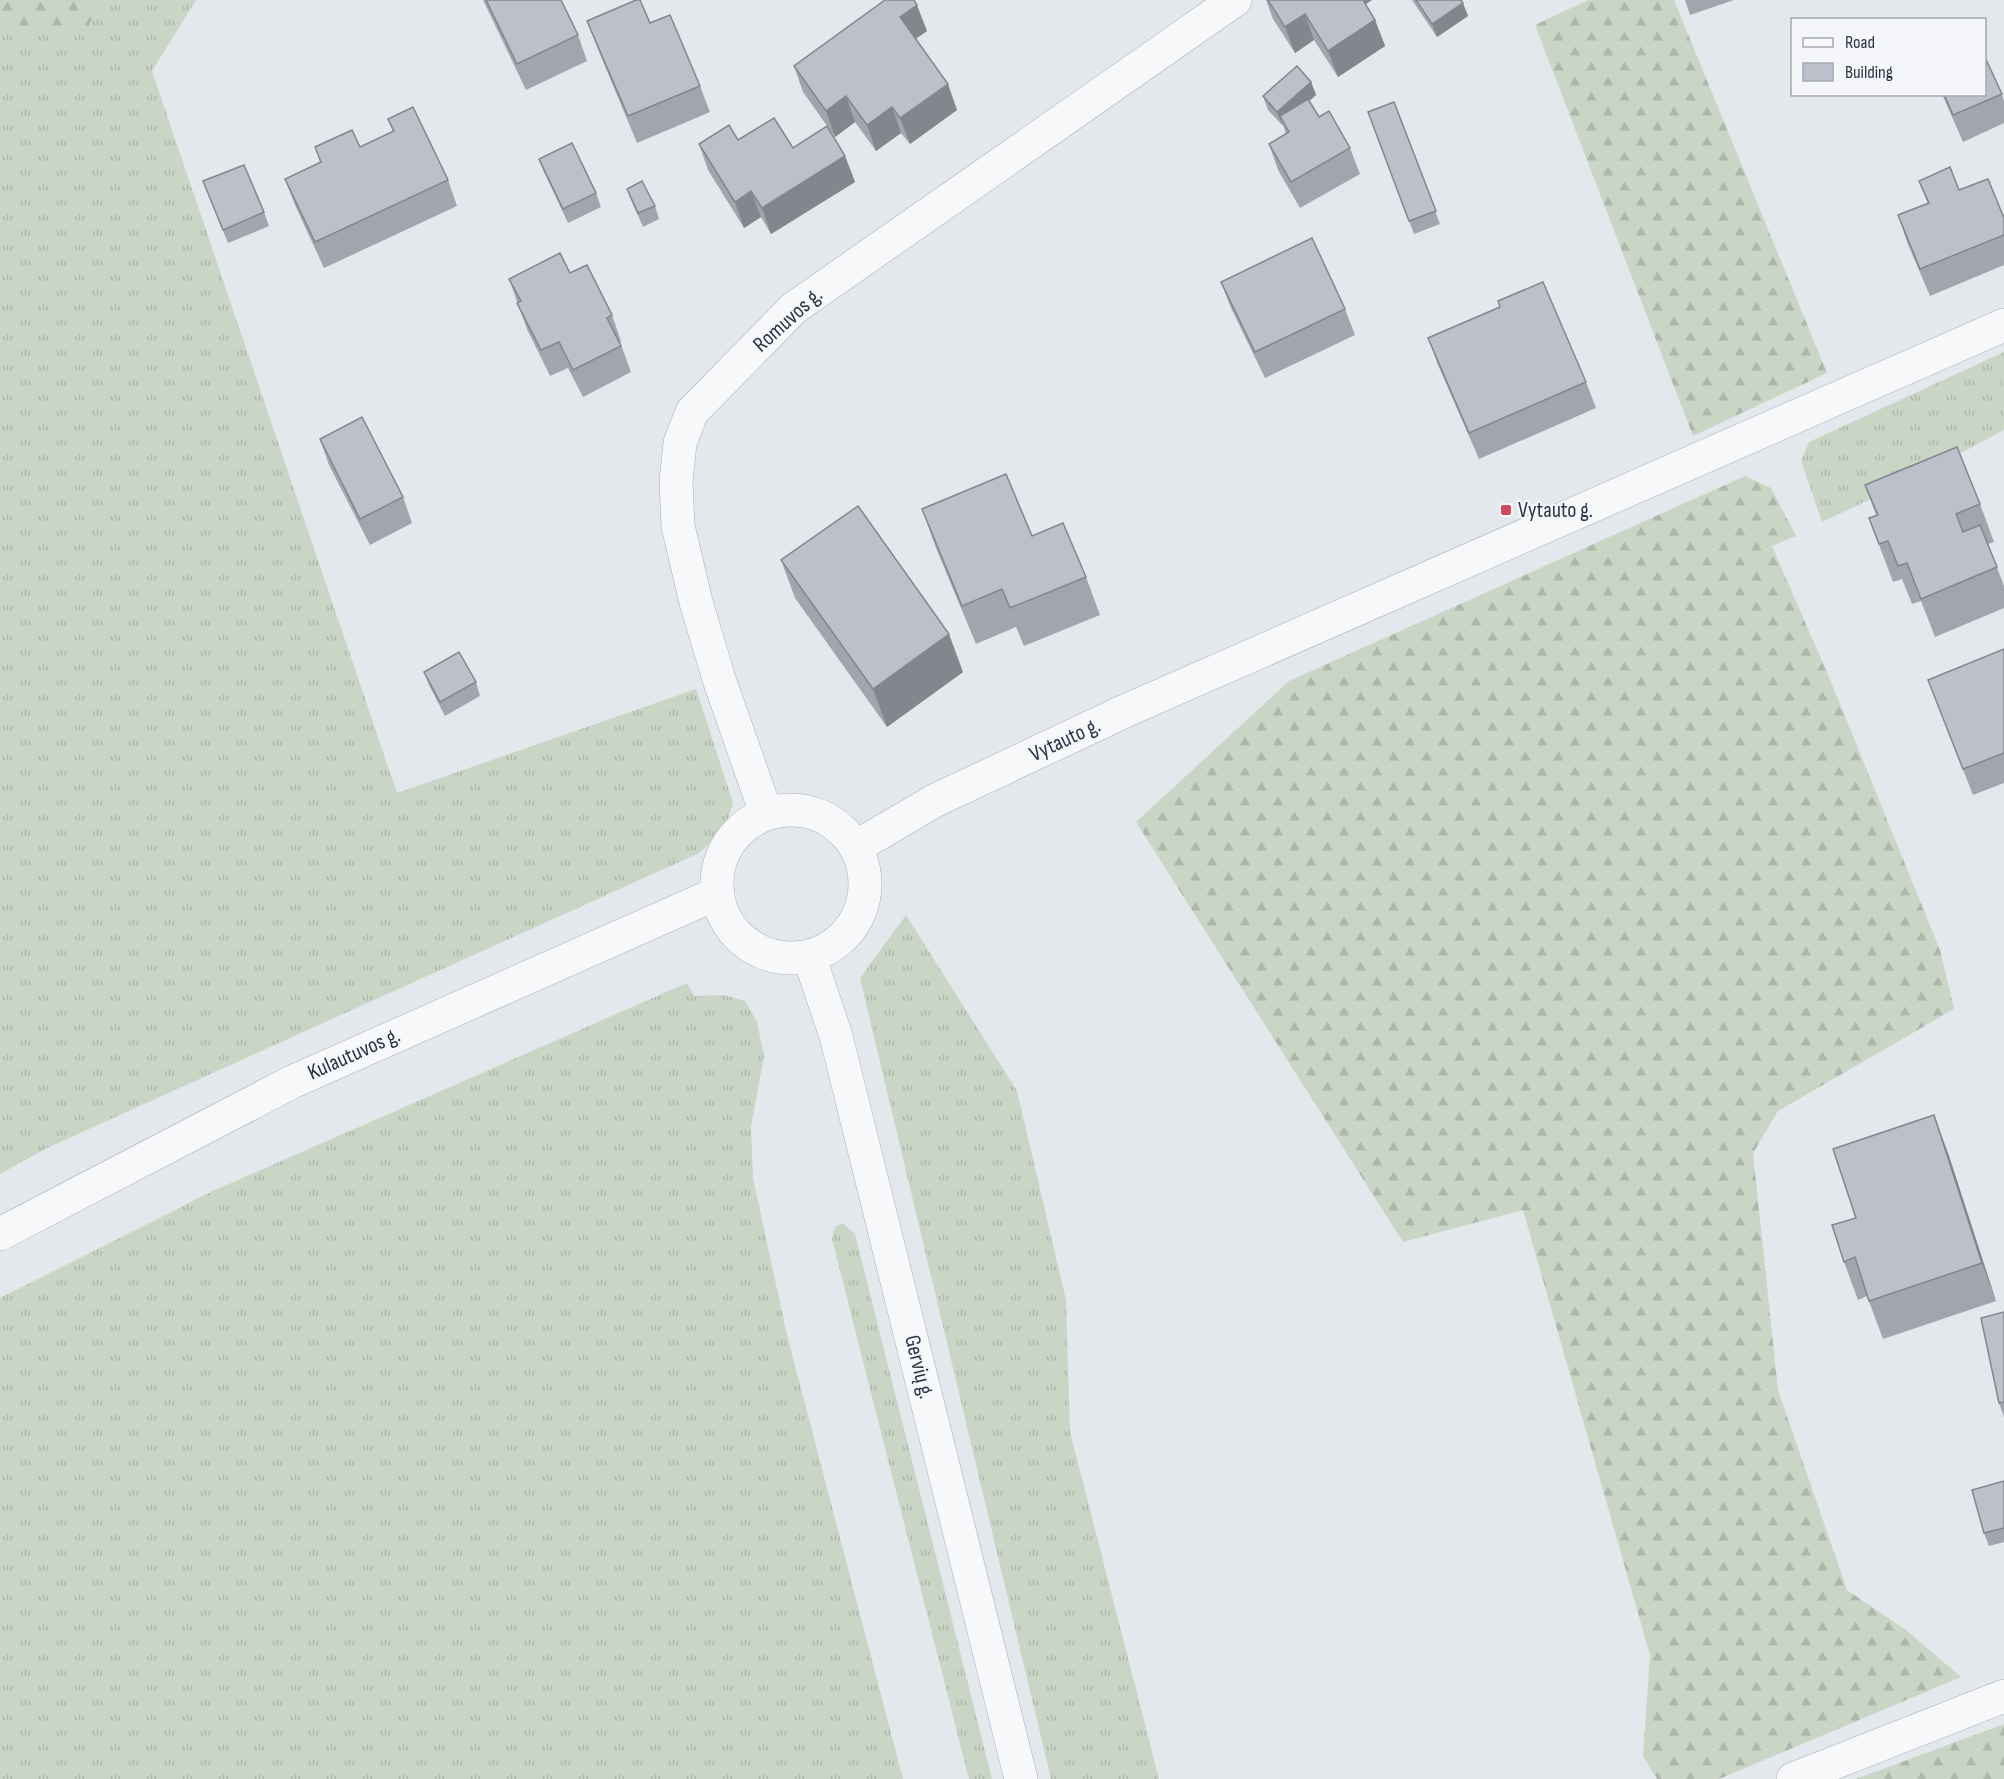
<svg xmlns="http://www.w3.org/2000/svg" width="2004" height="1779" viewBox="0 0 2004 1779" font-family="'Sofia Sans Condensed',sans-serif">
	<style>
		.grass { fill: url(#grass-tufts) }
		.forest { fill: url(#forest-firs) }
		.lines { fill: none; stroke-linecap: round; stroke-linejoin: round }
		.minor-casing { stroke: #a9aeb7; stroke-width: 34 }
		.minor { stroke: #f7f8fa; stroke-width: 33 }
		.wall { fill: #a1a5ae }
		.shaded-wall { fill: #83868d }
		.building { fill: #bbc0ca; stroke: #83868d; stroke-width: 1.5 }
		.poi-dot { fill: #d1495b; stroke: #f4f6f9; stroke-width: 2 }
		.labels { text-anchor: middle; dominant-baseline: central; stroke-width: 4.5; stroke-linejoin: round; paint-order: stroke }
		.street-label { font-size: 22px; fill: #2b3445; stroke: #f4f6f9 }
		.poi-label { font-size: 22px; fill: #2b3445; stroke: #f4f6f9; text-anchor: start }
	</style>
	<defs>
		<pattern id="grass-tufts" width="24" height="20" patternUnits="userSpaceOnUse" patternTransform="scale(1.5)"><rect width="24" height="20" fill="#c9d6c5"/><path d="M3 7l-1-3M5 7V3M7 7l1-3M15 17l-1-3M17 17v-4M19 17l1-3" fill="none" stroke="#adb8ab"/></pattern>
		<pattern id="forest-firs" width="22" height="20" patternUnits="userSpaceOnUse" patternTransform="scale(1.5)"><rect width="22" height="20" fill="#c9d6c5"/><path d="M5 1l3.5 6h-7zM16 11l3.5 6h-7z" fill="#adb8ab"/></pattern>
	</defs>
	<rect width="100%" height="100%" fill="#e4e7ec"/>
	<g class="grass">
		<path d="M 98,0 L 196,0 L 152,71 L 397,793 L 696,689 L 733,803 L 725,829 L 699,853 L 47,1148 L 0,1174 L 0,16 L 13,28 L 88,26 Z"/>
		<path d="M 2004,352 L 2004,430 L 1903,484 L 1822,522 L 1801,461 L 1809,442 Z"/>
		<path d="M 906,915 L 1017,1091 L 1066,1300 L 1070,1432 L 1159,1779 L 1051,1779 L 860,978 Z"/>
		<path d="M 687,983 L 694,996 L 724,995 L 745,1001 L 757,1022 L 764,1056 L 751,1126 L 753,1178 L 787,1335 L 903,1779 L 0,1779 L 0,1298 L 215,1190 Z"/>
		<path d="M 843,1223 L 855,1234 L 992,1779 L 969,1779 L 832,1239 L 835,1227 Z"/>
	</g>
	<g class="forest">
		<path d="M 0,0 L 98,0 L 89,26 L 13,28 L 0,16 Z"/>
		<path d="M 1588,0 L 1674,0 L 1827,373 L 1693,436 L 1535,25 Z"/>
		<path d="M 1745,476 L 1771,488 L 1796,536 L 1772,546 L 1831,682 L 1940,950 L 1954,1009 L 1778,1111 L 1753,1153 L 1778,1390 L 1847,1590 L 1907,1631 L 1961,1677 L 1719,1779 L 1657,1779 L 1643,1756 L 1650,1655 L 1523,1210 L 1403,1242 L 1136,822 L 1289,681 Z"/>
		<path d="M 2004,1724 L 2004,1779 L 1856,1779 Z"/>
	</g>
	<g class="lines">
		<defs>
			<g id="minor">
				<circle cx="791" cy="884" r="74"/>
				<path d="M 766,813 L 719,679 L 696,602 L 678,526 L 676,481 L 680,443 L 692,412 L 794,308 L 1235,0"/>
				<path d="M 856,847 L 934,801 L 1125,711 L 2004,325"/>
				<path d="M 809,956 L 836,1036 L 1021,1779"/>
				<path d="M 0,1234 L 292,1082 L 718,893"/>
				<path d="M 1793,1779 L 2004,1696"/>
			</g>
		</defs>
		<use href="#minor" class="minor-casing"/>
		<use href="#minor" class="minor"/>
	</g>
	<g class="wall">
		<path d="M 483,0 L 561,0 L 578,35 L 587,61 L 526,90 Z"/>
		<path d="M 1266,0 L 1372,0 L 1365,4 L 1375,20 L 1385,46 L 1338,77 L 1314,40 L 1295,53 L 1273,19 Z"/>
		<path d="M 1412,0 L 1461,0 L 1468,16 L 1437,37 Z"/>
		<path d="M 1685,0 L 1734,0 L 1690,15 Z"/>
		<path d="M 587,21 L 650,23 L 700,86 L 710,112 L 637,143 L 597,47 Z"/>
		<path d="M 927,31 L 916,39 L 957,110 L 910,144 L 901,133 L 876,151 L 855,122 L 835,137 L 803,92 L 794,66 Z"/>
		<path d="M 1311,82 L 1316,95 L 1309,101 L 1319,117 L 1350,148 L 1360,174 L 1300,208 L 1278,170 L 1269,144 L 1286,134 L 1283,125 L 1282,125 L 1268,110 L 1263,96 Z"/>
		<path d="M 1942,94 L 2002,94 L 2004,101 L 2004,123 L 1963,142 Z"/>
		<path d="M 1394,102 L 1440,224 L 1414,234 L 1368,112 Z"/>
		<path d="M 388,119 L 448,180 L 457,206 L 324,268 L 295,205 L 285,179 L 320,162 L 315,147 L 360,147 L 393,132 Z"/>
		<path d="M 738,140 L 845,156 L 855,182 L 771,234 L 761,217 L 744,228 L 708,170 L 699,144 Z"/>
		<path d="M 539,159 L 596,193 L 601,207 L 568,223 L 544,172 Z"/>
		<path d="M 203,181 L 264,212 L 269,226 L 228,243 Z"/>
		<path d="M 1919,181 L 1959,190 L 2004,218 L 2004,265 L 1930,296 L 1907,242 L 1898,215 L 1928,204 Z"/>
		<path d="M 627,189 L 655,206 L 659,219 L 643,227 L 632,202 Z"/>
		<path d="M 570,273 L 612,315 L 621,341 L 620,342 L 631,372 L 583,397 L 568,368 L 550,376 L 527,329 L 509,279 Z"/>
		<path d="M 1221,282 L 1345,309 L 1355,335 L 1265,378 L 1231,308 Z"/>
		<path d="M 1428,338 L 1586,382 L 1596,408 L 1479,459 L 1438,365 Z"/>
		<path d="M 320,439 L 403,497 L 412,523 L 370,545 L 329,465 Z"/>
		<path d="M 1865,485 L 1980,504 L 1994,542 L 1988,544 L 2004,586 L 2004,608 L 1935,637 L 1921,601 L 1912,604 L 1902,579 L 1893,582 L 1869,518 L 1876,515 Z"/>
		<path d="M 922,509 L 1032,536 L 1086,577 L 1100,615 L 1024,646 L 1016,627 L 976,644 L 936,548 Z"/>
		<path d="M 781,560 L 963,672 L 887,727 L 795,598 Z"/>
		<path d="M 2004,649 L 2004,783 L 1973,795 L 1928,680 Z"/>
		<path d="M 424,672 L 476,682 L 480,696 L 445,716 L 429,685 Z"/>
		<path d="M 1948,1153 L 1996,1301 L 1883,1339 L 1867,1296 L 1858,1300 L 1844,1262 Z"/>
		<path d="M 2004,1312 L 2004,1417 L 1999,1403 Z"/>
		<path d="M 2004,1481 L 2004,1542 L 1989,1546 L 1984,1533 Z"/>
	</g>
	<g class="shaded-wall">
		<path d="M 1357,0 L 1372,0 L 1360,8 Z"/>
		<path d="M 1463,3 L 1468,16 L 1437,37 L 1432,24 Z"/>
		<path d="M 917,5 L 927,31 L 909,43 L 900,17 Z"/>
		<path d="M 1305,14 L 1314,40 L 1295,53 L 1285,27 Z"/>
		<path d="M 1375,20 L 1385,46 L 1338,77 L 1328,51 Z"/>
		<path d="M 1311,82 L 1316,95 L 1284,123 L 1280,116 L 1282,125 L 1277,112 Z"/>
		<path d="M 948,84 L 957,110 L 910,144 L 900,118 Z"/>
		<path d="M 846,96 L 855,122 L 835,137 L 826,111 Z"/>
		<path d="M 892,107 L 901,133 L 876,151 L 867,125 Z"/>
		<path d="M 845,156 L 855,182 L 771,234 L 762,208 Z"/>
		<path d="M 751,191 L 761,217 L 744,228 L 735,202 Z"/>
		<path d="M 949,634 L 963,672 L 887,727 L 873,689 Z"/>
		<path d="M 1934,1115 L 1948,1153 L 1996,1301 L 1982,1263 Z"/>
	</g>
	<g class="building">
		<path d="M 486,0 L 561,0 L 578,35 L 517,64 Z"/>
		<path d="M 636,0 L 640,0 L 650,23 L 670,15 L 700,86 L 628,116 L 587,21 Z"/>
		<path d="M 885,0 L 914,0 L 917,5 L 900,17 L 948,84 L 900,118 L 892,107 L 867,125 L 846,96 L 826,111 L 794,66 Z"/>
		<path d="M 1268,0 L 1363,0 L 1375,20 L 1328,51 L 1305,14 L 1285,27 Z"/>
		<path d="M 1416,0 L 1461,0 L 1463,3 L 1432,24 Z"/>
		<path d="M 1984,55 L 2002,94 L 1953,115 L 1944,94 L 1984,94 Z"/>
		<path d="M 1297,66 L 1311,82 L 1277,112 L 1263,96 Z"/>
		<path d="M 1308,99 L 1319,117 L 1329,111 L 1350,148 L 1291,182 L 1269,144 L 1289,132 L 1280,116 Z"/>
		<path d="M 1394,102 L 1436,211 L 1409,221 L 1368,112 Z"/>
		<path d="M 413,107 L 448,180 L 315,242 L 285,179 L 321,162 L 315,147 L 352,130 L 360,147 L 394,131 L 388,119 Z"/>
		<path d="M 774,118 L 793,148 L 827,126 L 845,156 L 762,208 L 751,191 L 735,202 L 699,144 L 729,125 L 738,140 Z"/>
		<path d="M 572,143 L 596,193 L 563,209 L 539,159 Z"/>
		<path d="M 244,165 L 264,212 L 223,230 L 203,181 Z"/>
		<path d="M 1950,167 L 1959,190 L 1988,179 L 2004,218 L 2004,235 L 1920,269 L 1898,215 L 1929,203 L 1919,181 Z"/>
		<path d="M 642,181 L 655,206 L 638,213 L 627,189 Z"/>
		<path d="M 1312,238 L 1345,309 L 1255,352 L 1221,282 Z"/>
		<path d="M 560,253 L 570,273 L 587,265 L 612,315 L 607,318 L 621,346 L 573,370 L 559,342 L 541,350 L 517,303 L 521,301 L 509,279 Z"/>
		<path d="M 1543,282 L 1586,382 L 1469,433 L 1428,338 L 1500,307 L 1498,301 Z"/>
		<path d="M 362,417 L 403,497 L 360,519 L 320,439 Z"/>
		<path d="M 1957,447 L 1980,504 L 1956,514 L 1963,532 L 1980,525 L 1997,567 L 1921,599 L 1907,563 L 1898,566 L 1888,541 L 1879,544 L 1869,518 L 1878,515 L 1865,485 Z"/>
		<path d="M 1006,474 L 1032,536 L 1063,523 L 1086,577 L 1010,608 L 1002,589 L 962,606 L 922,509 Z"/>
		<path d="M 858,506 L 949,634 L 873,689 L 781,560 Z"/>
		<path d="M 2004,649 L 2004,753 L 1963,769 L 1928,680 Z"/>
		<path d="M 459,652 L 476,682 L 440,702 L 424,672 Z"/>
		<path d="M 1934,1115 L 1982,1263 L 1869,1301 L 1855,1257 L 1844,1262 L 1832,1225 L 1856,1218 L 1833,1149 Z"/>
		<path d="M 2004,1312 L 2004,1402 L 1999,1403 L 1981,1318 Z"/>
		<path d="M 2004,1481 L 2004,1528 L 1984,1533 L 1972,1490 Z"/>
	</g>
	<rect class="poi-dot" x="1500" y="504" width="12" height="12" rx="3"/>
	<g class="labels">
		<g class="street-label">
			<text transform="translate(788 320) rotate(-42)">Romuvos g.</text>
			<text transform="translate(1065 740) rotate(-25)">Vytauto g.</text>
			<text transform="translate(354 1054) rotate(-24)">Kulautuvos g.</text>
			<text transform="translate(919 1367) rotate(76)">Gervių g.</text>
		</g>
		<g class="poi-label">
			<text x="1518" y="510">Vytauto g.</text>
		</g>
	</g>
	<rect x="1791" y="18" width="195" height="78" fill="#f4f6f9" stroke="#a4a8b1" stroke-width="1.5"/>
	<rect x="1803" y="38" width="30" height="9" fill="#f7f8fa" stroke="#a4a8b1" stroke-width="1.5"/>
	<text x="1845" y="48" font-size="18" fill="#2b3445">Road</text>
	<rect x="1803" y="63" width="30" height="18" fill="#bbc0ca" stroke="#a4a8b1" stroke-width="1.5"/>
	<text x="1845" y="78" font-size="18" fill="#2b3445">Building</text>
</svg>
